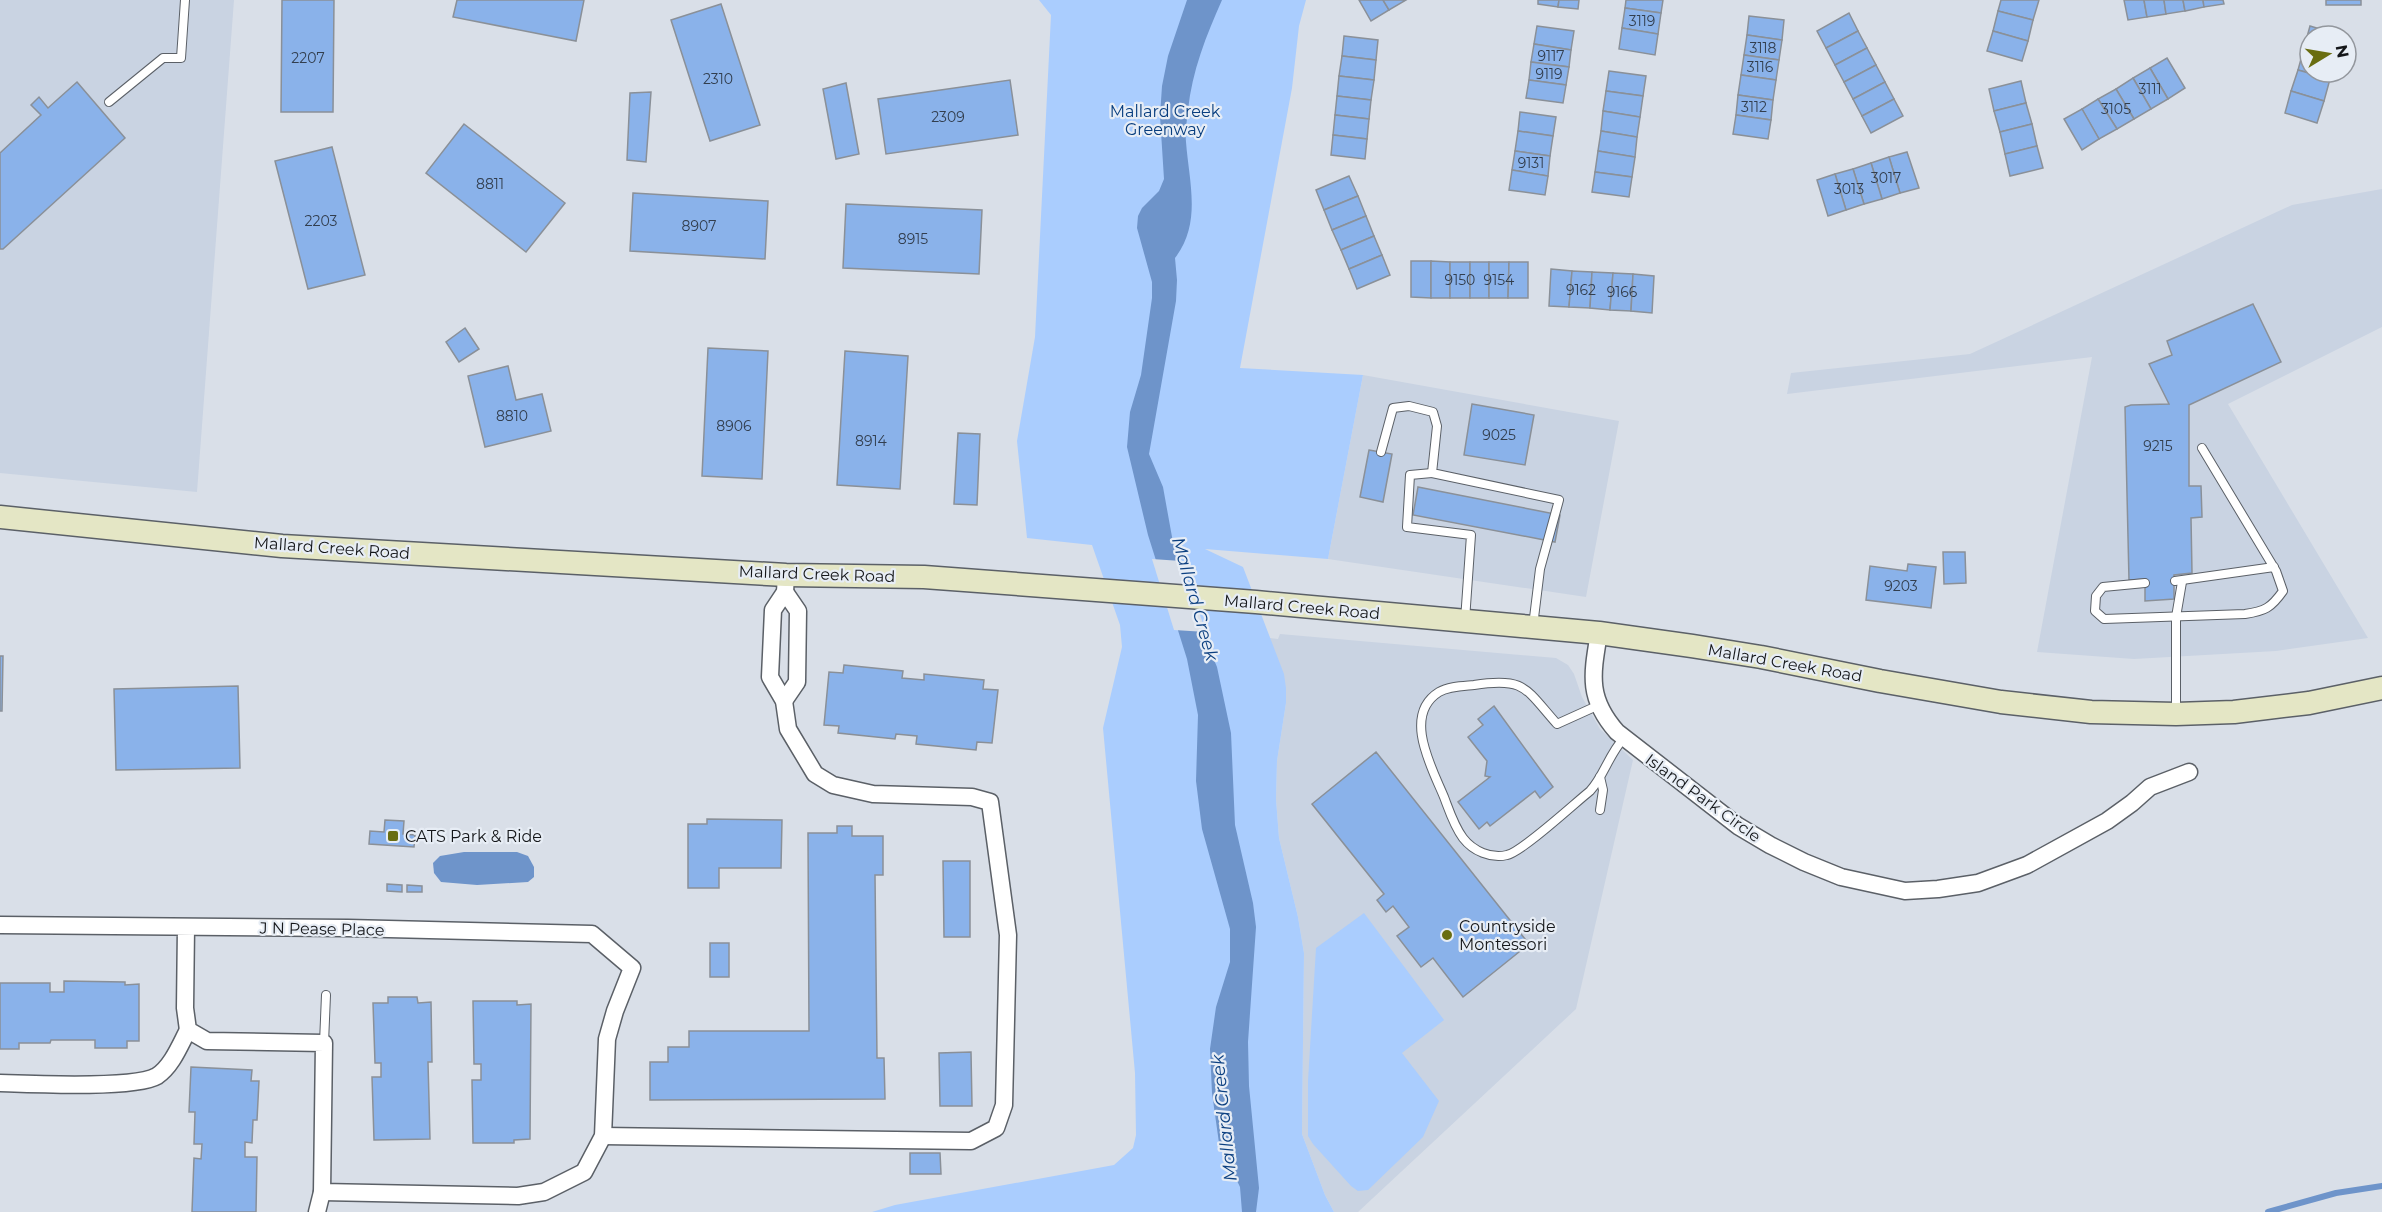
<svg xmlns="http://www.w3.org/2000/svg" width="2382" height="1212" viewBox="0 0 2382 1212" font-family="Montserrat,sans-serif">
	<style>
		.built { fill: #c9d3e2 }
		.green { fill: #aacdfe }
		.water { fill: #6e94ca }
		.pier { fill: #d9dfe8 }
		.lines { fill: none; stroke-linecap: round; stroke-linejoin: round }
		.stream { stroke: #6e94ca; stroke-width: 6 }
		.building { fill: #8ab2ea; stroke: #8a9098; stroke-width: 1.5 }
		.service-casing { stroke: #5b6067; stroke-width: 10 }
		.minor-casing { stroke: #5b6067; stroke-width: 19 }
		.secondary-casing { stroke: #5b6067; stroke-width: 25 }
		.service { stroke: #fff; stroke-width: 8 }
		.minor { stroke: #fff; stroke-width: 16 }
		.secondary { stroke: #e4e6c5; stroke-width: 22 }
		.poi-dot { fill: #696d10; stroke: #e7edf5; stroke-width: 2 }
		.labels { text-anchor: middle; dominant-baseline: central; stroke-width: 4.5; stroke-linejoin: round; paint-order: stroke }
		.number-label { font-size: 14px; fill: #323e4e }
		.park-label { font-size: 16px; fill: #073d7e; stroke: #e7edf5 }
		.street-label { font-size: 16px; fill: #15171a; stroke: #e7edf5 }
		.poi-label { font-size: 16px; fill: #15171a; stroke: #e7edf5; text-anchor: start }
		.water-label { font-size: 18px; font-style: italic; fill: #0c4081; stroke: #e7edf5 }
	</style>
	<rect width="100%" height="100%" fill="#d9dfe8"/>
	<g class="built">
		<path d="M 0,0 L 234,0 L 197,492 L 0,473 Z"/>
		<path d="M 2382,189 L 2382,327 L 2228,404 L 2368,638 L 2276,651 L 2134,659 L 2037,652 L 2092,357 L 1787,394 L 1791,373 L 1970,354 L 2292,205 Z"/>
		<path d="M 1363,375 L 1619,421 L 1586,597 L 1328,559 Z"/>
		<path d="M 1280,634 L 1556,658 L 1568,665 L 1574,674 L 1582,697 L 1600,729 L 1633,760 L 1576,1009 L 1358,1212 L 1334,1212 L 1325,1195 L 1302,1134 L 1304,953 L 1298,917 L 1279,838 L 1276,799 L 1277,761 L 1286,703 L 1270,638 L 1278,639 Z"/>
	</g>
	<g class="green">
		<path d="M 1039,0 L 1306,0 L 1299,26 L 1292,88 L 1240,368 L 1363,375 L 1328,559 L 1205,549 L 1243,567 L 1284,674 L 1286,688 L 1286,703 L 1277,761 L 1276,799 L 1279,838 L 1298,917 L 1304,953 L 1302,1134 L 1325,1195 L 1334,1212 L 872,1212 L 895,1205 L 1114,1165 L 1133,1148 L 1136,1135 L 1135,1073 L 1103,728 L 1122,647 L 1120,625 L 1092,545 L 1027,538 L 1017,441 L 1035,337 L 1051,15 Z"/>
		<path d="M 1364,913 L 1444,1020 L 1402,1053 L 1439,1101 L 1423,1137 L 1368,1190 L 1358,1191 L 1351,1186 L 1313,1144 L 1308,1136 L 1308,1081 L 1316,948 Z"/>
	</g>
	<g class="water">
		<path d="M 1187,0 L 1222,0 C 1206,36 1192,71 1188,110 C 1187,120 1185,132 1186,142 C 1189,182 1202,223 1175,258 L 1177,280 L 1176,301 L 1149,454 L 1163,487 L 1176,559 L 1204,636 L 1217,667 L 1231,733 L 1235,825 L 1253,903 L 1256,927 L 1248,1042 L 1249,1086 L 1259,1188 L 1256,1212 L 1242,1212 L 1240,1187 L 1219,1143 L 1212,1093 L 1210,1049 L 1216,1007 L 1230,962 L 1230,929 L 1202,829 L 1196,781 L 1198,715 L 1187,659 L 1148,535 L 1127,447 L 1130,412 L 1141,375 L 1152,298 L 1152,282 L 1137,228 L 1138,216 L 1142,208 L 1159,191 L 1164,179 L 1160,116 L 1162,86 L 1168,56 Z"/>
		<path d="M 464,852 L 517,852 L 528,856 L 534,867 L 534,877 L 528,882 L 477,885 L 441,882 L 434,873 L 433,863 L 440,856 Z"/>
	</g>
	<path class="pier" d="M 1152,559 L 1181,561 L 1206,632 L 1174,630 Z"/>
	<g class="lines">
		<path class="stream" d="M 2268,1212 L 2336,1193 L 2382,1186"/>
	</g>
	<g class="building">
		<path d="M 282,0 L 334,0 L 333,112 L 281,112 Z"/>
		<path d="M 457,0 L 584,0 L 576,41 L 453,17 Z"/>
		<path d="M 1359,0 L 1383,0 L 1389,10 L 1371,21 Z"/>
		<path d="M 1383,0 L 1406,0 L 1389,10 Z"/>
		<path d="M 1538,0 L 1559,0 L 1558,7 L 1538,4 Z"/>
		<path d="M 1559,0 L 1579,0 L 1578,9 L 1558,7 Z"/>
		<path d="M 1626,0 L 1663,0 L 1661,13 L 1625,8 Z"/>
		<path d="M 2001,0 L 2039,0 L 2033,20 L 1998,11 Z"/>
		<path d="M 2124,0 L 2144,0 L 2147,17 L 2128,20 Z"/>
		<path d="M 2144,0 L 2164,0 L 2166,14 L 2147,17 Z"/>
		<path d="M 2164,0 L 2183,0 L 2185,11 L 2166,14 Z"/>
		<path d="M 2183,0 L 2203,0 L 2204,7 L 2185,11 Z"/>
		<path d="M 2203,0 L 2223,0 L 2224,4 L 2204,7 Z"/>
		<rect x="2326" y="0" width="35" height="5"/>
		<path d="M 721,4 L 760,125 L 710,141 L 671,20 Z"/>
		<path d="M 1625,8 L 1661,13 L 1658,34 L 1622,28 Z"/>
		<path d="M 1998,11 L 2033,20 L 2028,41 L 1993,31 Z"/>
		<path d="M 1849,13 L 1858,31 L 1826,48 L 1817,31 Z"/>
		<path d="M 1749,16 L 1784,20 L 1782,40 L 1747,35 Z"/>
		<path d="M 1537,26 L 1574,31 L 1571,50 L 1534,44 Z"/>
		<path d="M 2310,26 L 2343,36 L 2310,36 L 2310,49 L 2304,48 Z"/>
		<path d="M 1622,28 L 1658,34 L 1655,55 L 1619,49 Z"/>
		<path d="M 1858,31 L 1867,48 L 1835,65 L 1826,48 Z"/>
		<path d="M 1993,31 L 2028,41 L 2022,61 L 1987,51 Z"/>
		<path d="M 1747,35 L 1782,40 L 1779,60 L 1744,55 Z"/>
		<path d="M 1344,36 L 1378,40 L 1376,60 L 1342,56 Z"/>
		<path d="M 1534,44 L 1571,50 L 1569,67 L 1531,62 Z"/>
		<path d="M 1867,48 L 1876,65 L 1844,82 L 1835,65 Z"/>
		<path d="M 2304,48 L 2310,49 L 2310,72 L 2332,72 L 2330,79 L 2298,70 Z"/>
		<path d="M 1744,55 L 1779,60 L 1776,80 L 1741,75 Z"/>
		<path d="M 1342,56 L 1376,60 L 1374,80 L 1339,76 Z"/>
		<path d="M 2167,58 L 2185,88 L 2168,99 L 2150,68 Z"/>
		<path d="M 1531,62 L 1569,67 L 1566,85 L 1529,80 Z"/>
		<path d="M 1876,65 L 1885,82 L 1853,99 L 1844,82 Z"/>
		<path d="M 2150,68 L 2168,99 L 2151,109 L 2133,78 Z"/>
		<path d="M 2298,70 L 2330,79 L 2324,101 L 2291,91 Z"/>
		<path d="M 1609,71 L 1646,76 L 1643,96 L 1606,91 Z"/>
		<path d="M 1741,75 L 1776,80 L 1773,100 L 1738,95 Z"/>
		<path d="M 1339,76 L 1374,80 L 1371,100 L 1337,96 Z"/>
		<path d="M 2133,78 L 2151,109 L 2134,119 L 2116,89 Z"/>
		<path d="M 1010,80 L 1018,135 L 886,154 L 878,99 Z"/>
		<path d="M 1529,80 L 1566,85 L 1563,103 L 1526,98 Z"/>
		<path d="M 2021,81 L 2026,103 L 1994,111 L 1989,89 Z"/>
		<path d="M 77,82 L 125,138 L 3,249 L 0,249 L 0,153 L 41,115 L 31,105 L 39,97 L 48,108 Z"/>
		<path d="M 1885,82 L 1894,99 L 1862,116 L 1853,99 Z"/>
		<path d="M 846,83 L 859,154 L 836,159 L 823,89 Z"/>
		<path d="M 2116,89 L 2134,119 L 2117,129 L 2098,99 Z"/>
		<path d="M 1606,91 L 1643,96 L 1640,117 L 1603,111 Z"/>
		<path d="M 2291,91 L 2324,101 L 2317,123 L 2285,113 Z"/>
		<path d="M 651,92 L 646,162 L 627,160 L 630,93 Z"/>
		<path d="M 1738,95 L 1773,100 L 1771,120 L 1736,115 Z"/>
		<path d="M 1337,96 L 1371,100 L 1369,119 L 1335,115 Z"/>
		<path d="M 1894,99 L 1903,116 L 1871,133 L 1862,116 Z"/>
		<path d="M 2098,99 L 2117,129 L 2099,139 L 2082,109 Z"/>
		<path d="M 2026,103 L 2032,124 L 2000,132 L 1994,111 Z"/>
		<path d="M 2082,109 L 2099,139 L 2082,150 L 2064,119 Z"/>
		<path d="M 1603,111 L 1640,117 L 1637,137 L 1601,131 Z"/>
		<path d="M 1520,112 L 1556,117 L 1553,136 L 1518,131 Z"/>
		<path d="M 1335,115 L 1369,119 L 1367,139 L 1333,135 Z"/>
		<path d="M 1736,115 L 1771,120 L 1768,139 L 1733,134 Z"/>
		<path d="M 464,124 L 565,203 L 526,252 L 426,173 Z"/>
		<path d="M 2032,124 L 2037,146 L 2005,154 L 2000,132 Z"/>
		<path d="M 1518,131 L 1553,136 L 1550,156 L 1515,151 Z"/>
		<path d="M 1601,131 L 1637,137 L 1635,157 L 1598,151 Z"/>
		<path d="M 1333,135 L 1367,139 L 1365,159 L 1331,155 Z"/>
		<path d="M 2037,146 L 2043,168 L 2010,176 L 2005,154 Z"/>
		<path d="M 332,147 L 365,275 L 308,289 L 275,161 Z"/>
		<path d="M 1515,151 L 1550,156 L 1548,176 L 1512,170 Z"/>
		<path d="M 1598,151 L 1635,157 L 1632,177 L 1595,172 Z"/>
		<path d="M 1907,152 L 1919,188 L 1900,193 L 1889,157 Z"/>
		<path d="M 1889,157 L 1900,193 L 1882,199 L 1871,163 Z"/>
		<path d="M 1871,163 L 1882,199 L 1864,204 L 1853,169 Z"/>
		<path d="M 1853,169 L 1864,204 L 1846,210 L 1835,174 Z"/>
		<path d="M 1512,170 L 1548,176 L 1545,195 L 1509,190 Z"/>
		<path d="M 1595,172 L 1632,177 L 1629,197 L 1592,192 Z"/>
		<path d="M 1835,174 L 1846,210 L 1828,216 L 1817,180 Z"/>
		<path d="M 1349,176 L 1358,196 L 1324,210 L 1316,190 Z"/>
		<path d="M 633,193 L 768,201 L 765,259 L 630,251 Z"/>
		<path d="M 1358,196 L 1366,216 L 1332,230 L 1324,210 Z"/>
		<path d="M 846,204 L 982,210 L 979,274 L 843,268 Z"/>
		<path d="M 1366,216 L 1374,236 L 1341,250 L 1332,230 Z"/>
		<path d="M 1374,236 L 1382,255 L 1349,269 L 1341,250 Z"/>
		<path d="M 1382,255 L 1390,275 L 1357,289 L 1349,269 Z"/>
		<path d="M 1411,261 L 1431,261 L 1431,298 L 1411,297 Z"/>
		<path d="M 1431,261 L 1450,262 L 1450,298 L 1431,298 Z"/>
		<rect x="1450" y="262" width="20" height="36"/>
		<rect x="1470" y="262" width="19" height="36"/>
		<path d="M 1489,262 L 1509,262 L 1508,298 L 1489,298 Z"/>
		<path d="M 1509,262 L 1528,262 L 1528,298 L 1508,298 Z"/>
		<path d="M 1551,269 L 1572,271 L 1569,307 L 1549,306 Z"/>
		<path d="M 1572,271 L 1592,272 L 1590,308 L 1569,307 Z"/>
		<path d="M 1592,272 L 1613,273 L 1610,310 L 1590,308 Z"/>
		<path d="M 1613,273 L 1633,274 L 1631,311 L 1610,310 Z"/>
		<path d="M 1633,274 L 1654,276 L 1652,313 L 1631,311 Z"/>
		<path d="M 2253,304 L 2281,362 L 2189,405 L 2189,486 L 2201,486 L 2202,517 L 2191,518 L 2192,573 L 2174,575 L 2174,599 L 2145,601 L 2145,579 L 2129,580 L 2125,407 L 2131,405 L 2169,404 L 2149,364 L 2172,355 L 2167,341 Z"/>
		<path d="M 465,328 L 479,349 L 459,362 L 446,342 Z"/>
		<path d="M 708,348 L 768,351 L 762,479 L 702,476 Z"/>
		<path d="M 845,351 L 908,356 L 900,489 L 837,485 Z"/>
		<path d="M 508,366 L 516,400 L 542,394 L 551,431 L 485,447 L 468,376 Z"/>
		<path d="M 1472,404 L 1534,415 L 1525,465 L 1464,455 Z"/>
		<path d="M 958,433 L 980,434 L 977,505 L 954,504 Z"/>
		<path d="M 1369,450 L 1392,454 L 1383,502 L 1360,497 Z"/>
		<path d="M 1418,487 L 1560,515 L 1555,542 L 1413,515 Z"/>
		<path d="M 1943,552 L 1965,552 L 1966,583 L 1944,584 Z"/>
		<path d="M 1908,564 L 1936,567 L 1931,608 L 1866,600 L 1870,566 L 1907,571 Z"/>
		<path d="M 0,656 L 3,656 L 2,711 L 0,711 Z"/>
		<path d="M 844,665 L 903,671 L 902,678 L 924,680 L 924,674 L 984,680 L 983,689 L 998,690 L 992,743 L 977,742 L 976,750 L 916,744 L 917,736 L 896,734 L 895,739 L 838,733 L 839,726 L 824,725 L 829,672 L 843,673 Z"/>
		<path d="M 238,686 L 240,768 L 116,770 L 114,689 Z"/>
		<path d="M 1494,706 L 1553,787 L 1540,798 L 1535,791 L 1490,826 L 1487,822 L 1479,829 L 1458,802 L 1490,777 L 1485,776 L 1487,761 L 1468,737 L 1483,725 L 1478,719 Z"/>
		<path d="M 1376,752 L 1529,944 L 1463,997 L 1433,958 L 1421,967 L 1397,936 L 1409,927 L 1393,906 L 1386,912 L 1377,900 L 1384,894 L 1312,804 Z"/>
		<path d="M 707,819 L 782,820 L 781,868 L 719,868 L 719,888 L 688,888 L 688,824 L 707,824 Z"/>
		<path d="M 385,820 L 404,821 L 403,834 L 415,835 L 414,847 L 369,844 L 370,831 L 384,832 Z"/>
		<path d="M 837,826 L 852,826 L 852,836 L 883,836 L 883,875 L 875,875 L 877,1058 L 884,1058 L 885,1099 L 650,1100 L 650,1062 L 668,1062 L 668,1047 L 689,1047 L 689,1031 L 809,1031 L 808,833 L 837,833 Z"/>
		<path d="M 943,861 L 970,861 L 970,937 L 944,937 Z"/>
		<path d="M 387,884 L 402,885 L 402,892 L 387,891 Z"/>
		<path d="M 407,885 L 422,886 L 422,892 L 407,892 Z"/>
		<rect x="710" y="943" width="19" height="34"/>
		<path d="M 64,981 L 125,982 L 125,985 L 139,984 L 139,1041 L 127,1041 L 127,1048 L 95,1048 L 95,1040 L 51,1040 L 50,1043 L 19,1043 L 19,1049 L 0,1049 L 0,983 L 50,983 L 50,992 L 64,992 Z"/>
		<path d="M 388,997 L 417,997 L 418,1003 L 431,1002 L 432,1062 L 428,1062 L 430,1139 L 374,1140 L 372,1077 L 381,1077 L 381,1063 L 375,1063 L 373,1003 L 388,1003 Z"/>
		<path d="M 473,1001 L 517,1001 L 517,1005 L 531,1004 L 530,1139 L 514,1140 L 514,1143 L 473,1143 L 472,1080 L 481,1080 L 481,1064 L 474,1064 Z"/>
		<path d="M 971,1052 L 972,1106 L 940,1106 L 939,1053 Z"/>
		<path d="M 191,1067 L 252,1070 L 251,1081 L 259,1081 L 257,1120 L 253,1120 L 252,1143 L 245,1142 L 245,1157 L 257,1157 L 256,1212 L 192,1212 L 194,1158 L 201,1159 L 202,1144 L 194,1144 L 195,1112 L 189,1112 Z"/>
		<path d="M 910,1153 L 940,1153 L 941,1174 L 910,1174 Z"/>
	</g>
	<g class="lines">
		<defs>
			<g id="service">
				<path d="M 109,102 L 163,58 L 181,58 L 185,0"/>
				<path d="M 1381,452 L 1393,408 L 1409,406 L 1433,412 L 1437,426 L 1432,473 L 1559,500 L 1540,569 L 1533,626"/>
				<path d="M 1432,473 L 1410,475 L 1407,527 L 1471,535 L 1465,620"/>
				<path d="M 2175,581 L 2274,567"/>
				<path d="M 2145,583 L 2103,587 L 2096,596 L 2095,611 L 2104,619 L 2245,614 C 2265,611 2271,608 2283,591 L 2276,571 L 2202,448"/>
				<path d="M 1599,705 L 1557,724 C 1525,688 1525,677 1474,685 C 1463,686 1449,686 1439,692 C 1402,715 1432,768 1444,797 C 1449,810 1454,826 1463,838 C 1473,851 1491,859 1507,855 C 1522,852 1575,803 1590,791 C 1604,776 1609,754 1624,738"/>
				<path d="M 2176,714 L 2176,617 L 2182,582"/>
				<path d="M 1600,810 L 1603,790 L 1600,777"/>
				<path d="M 324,1043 L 326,995"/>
			</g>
			<g id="minor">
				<path d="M 1599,633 C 1592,675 1587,698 1617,732 L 1738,826 L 1770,845 L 1804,862 L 1841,877 L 1905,891 L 1938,889 L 1978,883 L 2027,865 L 2107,821 L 2132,803 L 2150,787 L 2189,772"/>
				<path d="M 784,701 L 797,682 L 798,611 L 785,592"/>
				<path d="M 0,925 L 348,928 L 592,934 L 632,968 L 615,1011 L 607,1039 L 603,1136 L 584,1172 L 544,1192 L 518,1196 L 322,1192 L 324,1043 L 207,1041 L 188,1030 L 185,1008 L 186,927"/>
				<path d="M 0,1083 C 30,1084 135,1089 157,1076 C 172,1066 180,1045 188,1030"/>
				<path d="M 603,1136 L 971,1141 L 996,1128 L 1004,1105 L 1008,935 L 990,802 L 972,797 L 873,794 L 833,785 L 815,774 L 788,729 L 784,701 L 770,677 L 773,610 L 785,592 L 786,575"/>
				<path d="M 317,1212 L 322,1192"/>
			</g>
			<path id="secondary" d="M 0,517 L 282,546 L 786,575 L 924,577 L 1256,602 L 1533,627 L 1599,633 L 1692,646 L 1761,657 L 1880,681 L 2001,702 L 2091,712 L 2176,714 L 2234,712 L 2309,703 L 2382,688"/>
		</defs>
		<use href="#service" class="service-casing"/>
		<use href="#minor" class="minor-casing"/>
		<use href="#secondary" class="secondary-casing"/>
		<use href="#service" class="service"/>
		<use href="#minor" class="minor"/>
		<use href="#secondary" class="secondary"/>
	</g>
	<g class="poi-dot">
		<rect x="387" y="830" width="12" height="12" rx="3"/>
		<circle cx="1447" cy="935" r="6"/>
	</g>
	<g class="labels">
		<g class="number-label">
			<text x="1642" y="21">3119</text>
			<text x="1763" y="48">3118</text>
			<text x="1551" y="56">9117</text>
			<text x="308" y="58">2207</text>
			<text x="1760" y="67">3116</text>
			<text x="1549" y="74">9119</text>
			<text x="718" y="79">2310</text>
			<text x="2150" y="89">3111</text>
			<text x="1754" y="107">3112</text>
			<text x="2116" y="109">3105</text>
			<text x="948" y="117">2309</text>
			<text x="1531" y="163">9131</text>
			<text x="1886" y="178">3017</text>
			<text x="490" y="184">8811</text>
			<text x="1849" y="189">3013</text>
			<text x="321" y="221">2203</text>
			<text x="699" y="226">8907</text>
			<text x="913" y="239">8915</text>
			<text x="1460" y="280">9150</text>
			<text x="1499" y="280">9154</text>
			<text x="1581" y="290">9162</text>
			<text x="1622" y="292">9166</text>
			<text x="512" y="416">8810</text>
			<text x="734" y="426">8906</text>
			<text x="1499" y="435">9025</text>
			<text x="871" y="441">8914</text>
			<text x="2158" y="446">9215</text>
			<text x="1901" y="586">9203</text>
		</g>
		<g class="park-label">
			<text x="1165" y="111">Mallard Creek<tspan x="1165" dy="18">Greenway</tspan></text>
		</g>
		<g class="street-label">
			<text transform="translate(332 548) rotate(4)">Mallard Creek Road</text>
			<text transform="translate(817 574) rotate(2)">Mallard Creek Road</text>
			<text transform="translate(1302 607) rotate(5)">Mallard Creek Road</text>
			<text transform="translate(1785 663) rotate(10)">Mallard Creek Road</text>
			<text transform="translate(1703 798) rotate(36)">Island Park Circle</text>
			<text transform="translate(322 929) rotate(1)">J N Pease Place</text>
		</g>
		<g class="poi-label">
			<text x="405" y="836">CATS Park &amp; Ride</text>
			<text x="1459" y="926">Countryside<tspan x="1459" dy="18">Montessori</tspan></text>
		</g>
		<g class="water-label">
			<text transform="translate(1195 599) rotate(74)">Mallard Creek</text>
			<text transform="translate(1224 1118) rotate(-96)">Mallard Creek</text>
		</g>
	</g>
	<g transform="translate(2328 54) rotate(79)"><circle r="28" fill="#e7edf5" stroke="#93979d" stroke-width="1.5"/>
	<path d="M0-4.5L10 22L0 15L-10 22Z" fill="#696d10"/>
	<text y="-9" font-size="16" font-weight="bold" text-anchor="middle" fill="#15171a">N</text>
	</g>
</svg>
